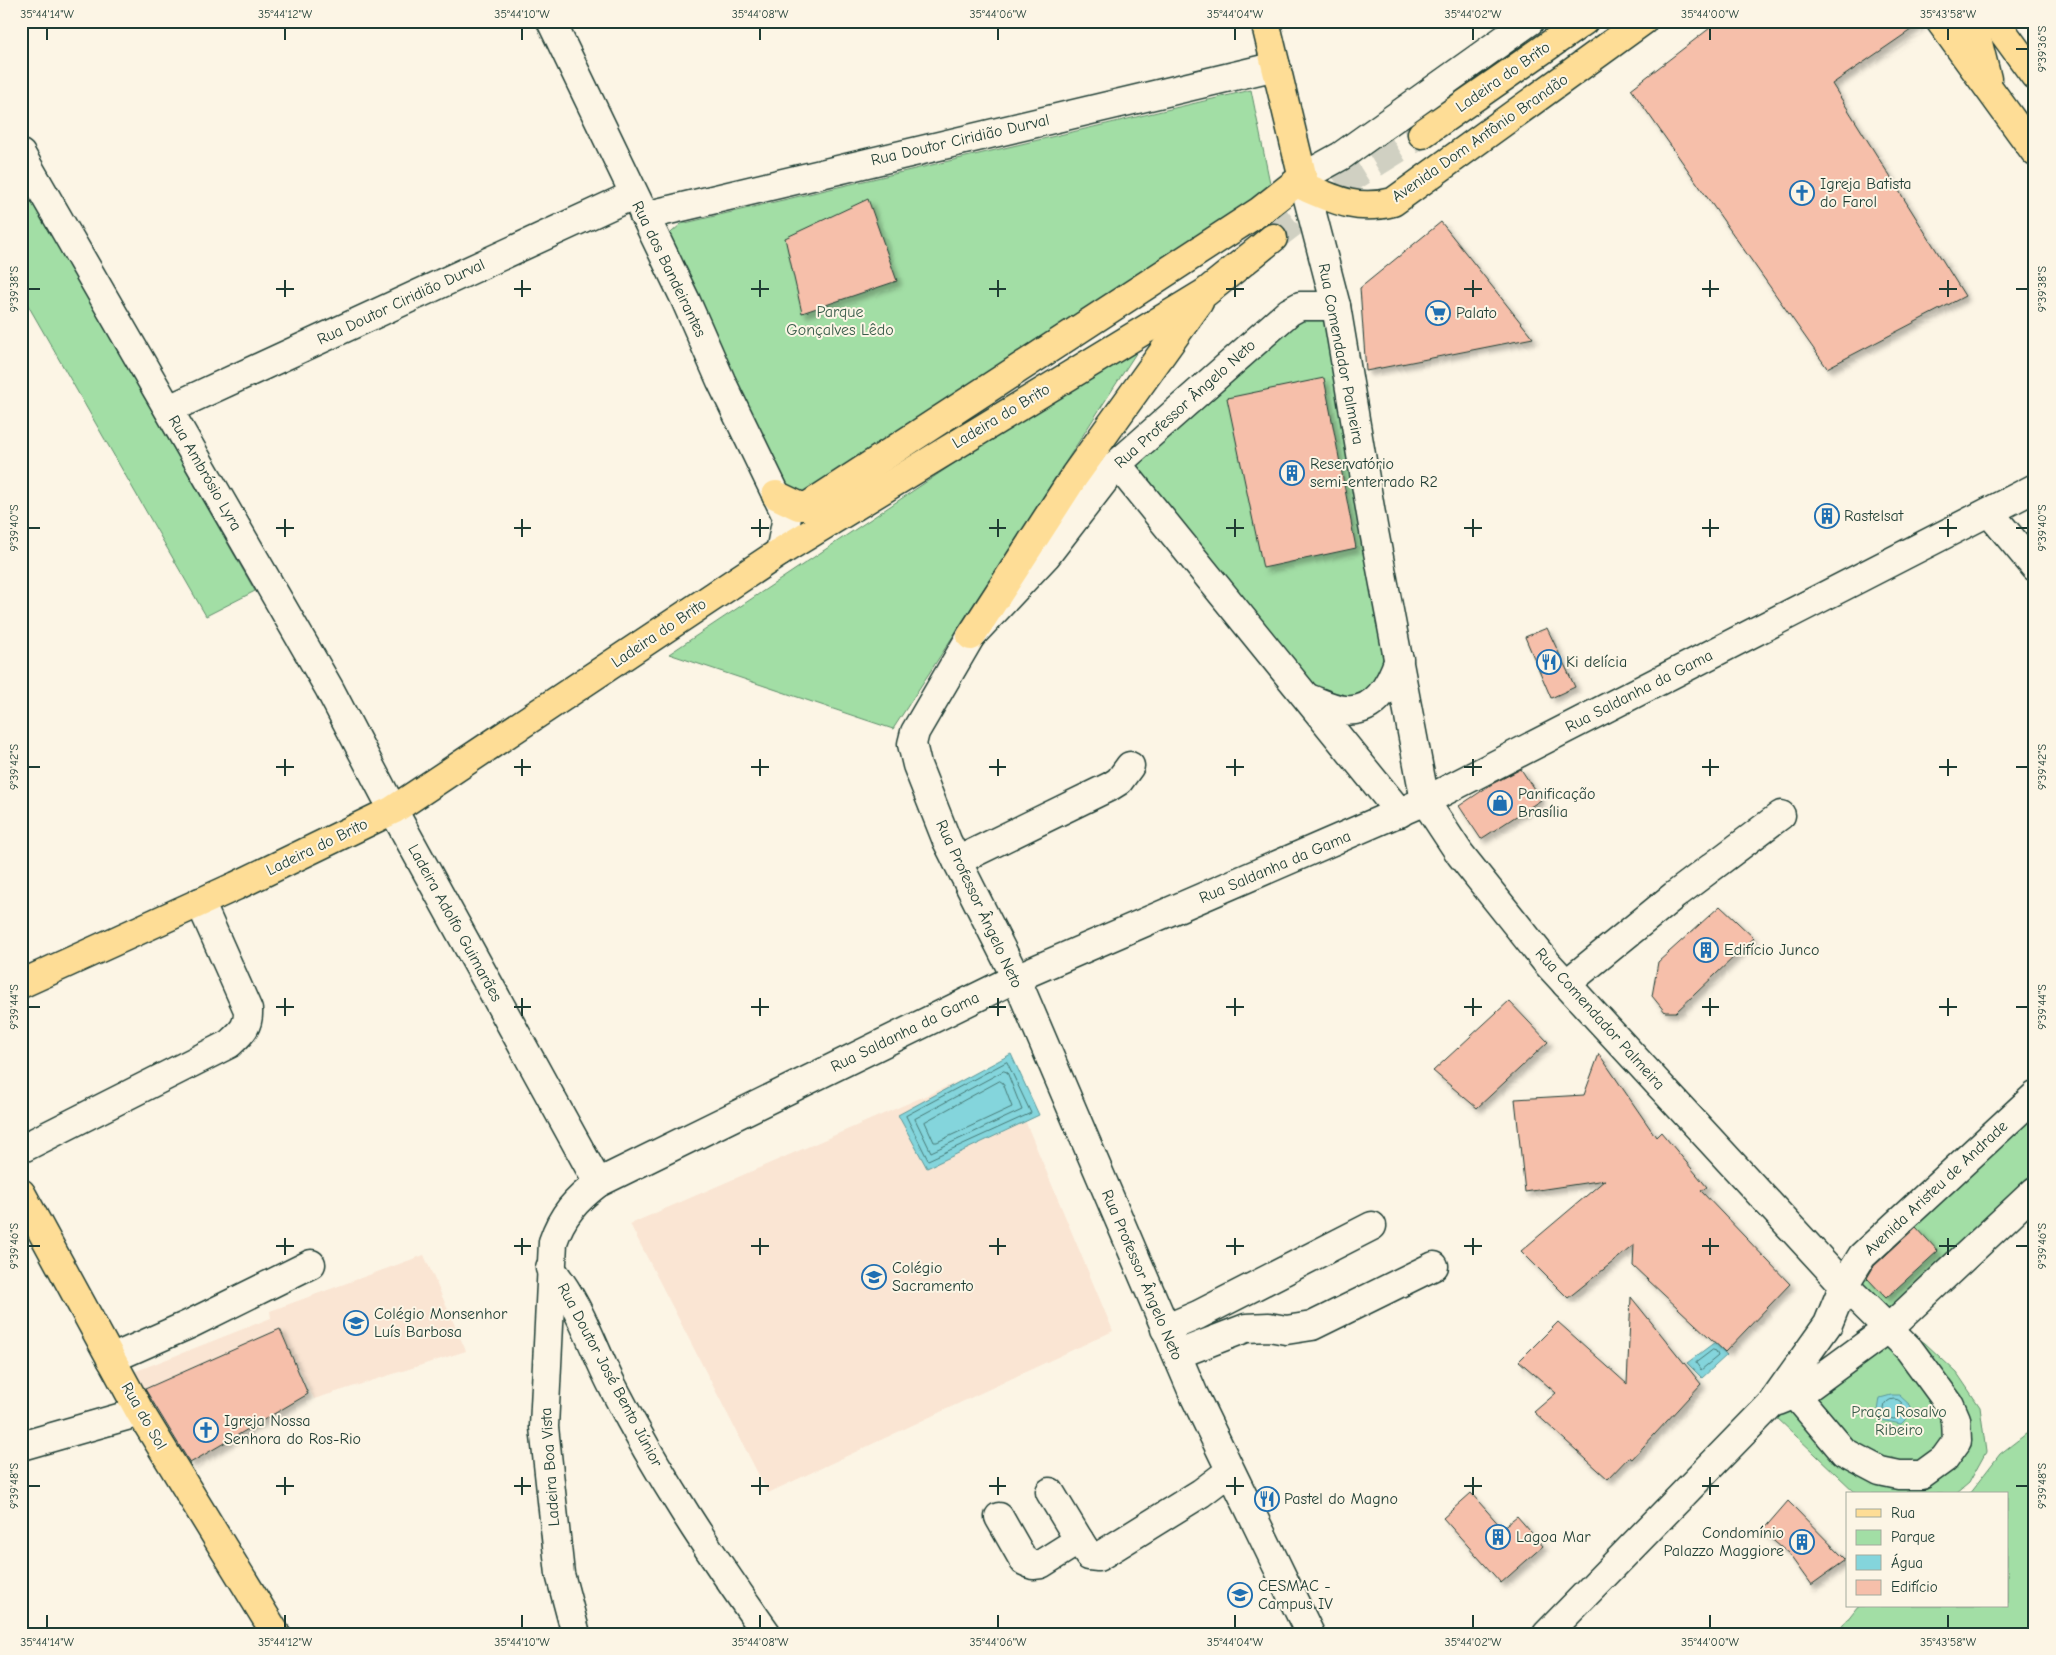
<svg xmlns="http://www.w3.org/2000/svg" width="2056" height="1655" viewBox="0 0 2056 1655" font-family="'Comic Neue',sans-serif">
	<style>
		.built { fill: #fae5d3 }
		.green { fill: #a2dea5; stroke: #608e6c }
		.water { fill: #84d5dc; stroke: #5c9899 }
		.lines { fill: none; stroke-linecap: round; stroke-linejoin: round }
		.shore { stroke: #477a77; stroke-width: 1 }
		.building { fill: #f6bfaa; stroke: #1f3d34; filter: url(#shadow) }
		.major-tunnel { stroke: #d0d0c2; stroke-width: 28; stroke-dasharray: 28 14; stroke-linecap: butt }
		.minor-casing { stroke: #1f3d34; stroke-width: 31 }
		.major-casing { stroke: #1f3d34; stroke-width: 31 }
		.highway-casing { stroke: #1f3d34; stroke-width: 31 }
		.minor { stroke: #fcf5e5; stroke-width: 28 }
		.major { stroke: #fedd96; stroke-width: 28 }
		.highway { stroke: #fedd96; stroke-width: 28 }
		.ticks { fill: none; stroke: #1f3d34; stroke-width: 2 }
		.labels { text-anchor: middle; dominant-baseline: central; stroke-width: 4; stroke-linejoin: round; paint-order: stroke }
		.street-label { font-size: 16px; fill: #1f3d34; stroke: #fcf5e5 }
		.poi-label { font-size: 16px; fill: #1f3d34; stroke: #fcf5e5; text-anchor: start }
		.park-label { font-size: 16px; fill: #395d4b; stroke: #fcf5e5 }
		.neatline { fill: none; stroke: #1f3d34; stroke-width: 2 }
		.ticks-label { font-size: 12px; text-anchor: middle; fill: #1f3d34 }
	</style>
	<defs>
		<filter id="shadow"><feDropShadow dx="4.5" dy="4.5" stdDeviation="2.5" flood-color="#0004"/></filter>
	</defs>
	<rect width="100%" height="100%" fill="#fcf5e5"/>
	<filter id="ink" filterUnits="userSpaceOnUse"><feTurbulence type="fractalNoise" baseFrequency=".02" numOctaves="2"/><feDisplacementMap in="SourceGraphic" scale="10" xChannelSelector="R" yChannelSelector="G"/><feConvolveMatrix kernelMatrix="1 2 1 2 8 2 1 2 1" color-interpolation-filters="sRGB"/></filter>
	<g filter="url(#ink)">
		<g class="built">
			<path d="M 1001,1063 L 1113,1331 L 768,1493 L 630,1224 Z"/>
			<path d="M 424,1255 L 466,1351 L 314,1399 L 280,1329 L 142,1390 L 134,1372 L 271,1318 L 270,1311 Z"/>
		</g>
		<g class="green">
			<path d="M 1251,90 L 1270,183 L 1253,209 L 803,504 L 774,498 L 663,240 L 681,224 Z"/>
			<path d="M 21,182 L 255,591 L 206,616 L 21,293 Z"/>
			<path d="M 1295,310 L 1327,315 L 1392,639 L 1382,673 L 1356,704 L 1320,692 L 1123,462 Z"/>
			<path d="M 1149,333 L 893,729 L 669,654 Z"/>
			<path d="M 2035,1090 L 2035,1186 L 1892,1321 L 1841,1267 Z"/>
			<path d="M 1901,1327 L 1925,1343 L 1957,1373 L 1980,1407 L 1986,1452 L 1969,1483 L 1956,1494 L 1857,1494 L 1775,1416 Z"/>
			<path d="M 2035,1427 L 2035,1634 L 1836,1634 L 1858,1606 L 2007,1606 L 2007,1494 L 1969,1494 L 2000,1454 Z"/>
		</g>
		<g class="water">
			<path d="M 1011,1054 L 1039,1115 L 927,1168 L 898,1115 Z"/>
			<path d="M 1715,1342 L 1727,1355 L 1702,1378 L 1687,1363 Z"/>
			<path d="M 1891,1395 L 1899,1395 L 1911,1406 L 1908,1417 L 1901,1424 L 1881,1420 L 1878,1411 L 1880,1398 Z"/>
		</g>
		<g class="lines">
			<g class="shore">
				<path d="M 1007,1062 L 1031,1113 L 928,1160 L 906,1116 Z"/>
				<path d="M 1004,1071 L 1007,1072 L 1022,1110 L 931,1152 L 915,1119 Z"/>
				<path d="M 1000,1081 L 1003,1083 L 1012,1107 L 937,1142 L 934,1142 L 925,1122 Z"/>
				<path d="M 1713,1350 L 1716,1351 L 1718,1356 L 1701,1370 L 1696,1363 Z"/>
				<circle cx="1894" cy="1409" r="10"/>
			</g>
		</g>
		<g class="building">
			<path d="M 1719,21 L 1924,21 L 1832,84 L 1965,296 L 1827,368 L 1631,89 Z"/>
			<path d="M 868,199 L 897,281 L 802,313 L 785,238 Z"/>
			<path d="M 1441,222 L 1533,338 L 1366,371 L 1360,288 Z"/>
			<path d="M 1324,378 L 1356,548 L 1263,568 L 1227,398 Z"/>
			<path d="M 1547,628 L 1575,687 L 1551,698 L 1525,637 Z"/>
			<path d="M 1521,769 L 1541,800 L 1481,839 L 1459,806 L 1492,784 Z"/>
			<path d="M 1720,906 L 1754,938 L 1676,1012 L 1665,1012 L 1652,996 L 1658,962 Z"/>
			<path d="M 1509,1001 L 1548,1042 L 1477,1108 L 1433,1071 Z"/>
			<path d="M 1599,1054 L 1656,1137 L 1661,1132 L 1707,1187 L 1701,1191 L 1790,1284 L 1725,1352 L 1633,1266 L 1634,1245 L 1568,1298 L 1521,1251 L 1605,1180 L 1525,1192 L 1515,1099 L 1584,1095 Z"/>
			<path d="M 1916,1227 L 1938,1251 L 1886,1298 L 1867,1278 L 1874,1266 Z"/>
			<path d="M 1631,1297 L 1701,1384 L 1632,1459 L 1629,1457 L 1608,1479 L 1534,1412 L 1556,1393 L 1519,1361 L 1558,1322 L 1627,1384 Z"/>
			<path d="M 280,1329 L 308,1394 L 190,1463 L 145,1389 Z"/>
			<path d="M 1471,1493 L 1502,1528 L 1517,1516 L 1543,1546 L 1501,1583 L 1443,1518 Z"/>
			<path d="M 1788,1501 L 1846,1560 L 1811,1585 L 1788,1553 L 1762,1531 Z"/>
		</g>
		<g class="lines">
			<path class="major-tunnel" d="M 1273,238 L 1348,180 L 1422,134"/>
			<defs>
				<g id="minor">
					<path d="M 551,21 L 685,299 L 721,381 L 787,517 L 780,552"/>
					<path d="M 21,154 L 329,688 L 393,810 L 598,1183"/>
					<path d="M 1303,177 L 1341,156 L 1530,21"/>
					<path d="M 1305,187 L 1336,306 L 1373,526 L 1425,801 L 1460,854 L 1547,963 L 1844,1285 L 1909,1349 L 1950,1405 L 1956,1419 L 1957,1441 L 1944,1459 L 1922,1475 L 1899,1475 L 1880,1471 L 1844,1452 L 1795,1394"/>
					<path d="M 644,216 L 1276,66"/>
					<path d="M 169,409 L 633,195"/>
					<path d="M 1117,464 L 1400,813"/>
					<path d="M 1989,512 L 2035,567"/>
					<path d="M 1308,698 C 1319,702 1332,709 1345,710 C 1375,714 1391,683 1399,659"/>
					<path d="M 957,861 L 1111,786 L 1119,781 L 1130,766"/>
					<path d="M 1566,984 L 1675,895 L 1781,815"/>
					<path d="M 21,1149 L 229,1044 C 241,1033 249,1027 248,1010 L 200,902"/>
					<path d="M 550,1268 C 580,1304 593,1349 614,1389 C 658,1475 711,1555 767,1634"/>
					<path d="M 1165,1329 L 1198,1315 L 1372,1226"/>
					<path d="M 1176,1352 L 1189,1350 L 1246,1328 L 1269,1327 L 1286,1330 L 1312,1326 L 1434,1266"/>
					<path d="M 111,1359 L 190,1324 L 311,1264"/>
					<path d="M 1778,1401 L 1803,1391 L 1889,1328 L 2035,1191"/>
					<path d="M 21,1446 L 140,1412"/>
					<path d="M 1050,1492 L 1079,1540"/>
					<path d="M 999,1517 L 1024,1561 L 1033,1565 L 1041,1564 L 1079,1540 L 1089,1556 L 1098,1557 L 1201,1493 L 1230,1471"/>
					<path d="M 576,1634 L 560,1574 L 544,1427 L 553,1242 C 562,1215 576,1200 598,1183 L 1016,978 L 1425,801 L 2035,488"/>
					<path d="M 1310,1634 L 1194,1395 L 1016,978 L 947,841 L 917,765 L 912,744 L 915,732 L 971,636 L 1046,556 L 1117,464 L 1289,312 L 1300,306 L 1336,306"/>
					<path d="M 1547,1634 L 1771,1404 L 1828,1324 L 1844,1285 L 1862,1256 L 2035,1096"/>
				</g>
				<g id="major">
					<path d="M 1422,134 L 1584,21"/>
					<path d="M 776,495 L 799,506 L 808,506 L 1260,211 L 1303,177"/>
					<path d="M 971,636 L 1075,475 L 1199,302"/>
					<path d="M 21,984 L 236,886 L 393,810 L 780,552 L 1205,293 L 1273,238"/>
					<path d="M 21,1193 L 140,1412 L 276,1634"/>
				</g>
				<g id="highway">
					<path d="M 1265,21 L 1305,187 C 1337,201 1358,211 1393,202 L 1643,21"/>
					<path d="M 1940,21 L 2035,152"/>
					<path d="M 1964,21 L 1978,43 L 1987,79"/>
					<path d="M 1995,21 L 2035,76"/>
				</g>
			</defs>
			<use href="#minor" class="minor-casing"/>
			<use href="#major" class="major-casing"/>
			<use href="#highway" class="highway-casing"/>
			<use href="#minor" class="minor"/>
			<use href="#major" class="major"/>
			<use href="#highway" class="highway"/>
		</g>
	</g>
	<path class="ticks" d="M 47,28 L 47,40M 285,28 L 285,40M 522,28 L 522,40M 760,28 L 760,40M 998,28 L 998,40M 1235,28 L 1235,40M 1473,28 L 1473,40M 1710,28 L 1710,40M 1948,28 L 1948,40M 2016,49 L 2028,49M 285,280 L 285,297M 522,280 L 522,297M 760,280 L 760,297M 998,280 L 998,297M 1235,280 L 1235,297M 1473,280 L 1473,297M 1710,280 L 1710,297M 1948,280 L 1948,297M 28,289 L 40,289M 276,289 L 294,289M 514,289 L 531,289M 751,289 L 769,289M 989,289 L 1006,289M 1226,289 L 1244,289M 1464,289 L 1482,289M 1702,289 L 1719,289M 1939,289 L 1957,289M 2016,289 L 2028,289M 285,519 L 285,537M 522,519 L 522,537M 760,519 L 760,537M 998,519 L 998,537M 1235,519 L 1235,537M 1473,519 L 1473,537M 1710,519 L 1710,537M 1948,519 L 1948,537M 28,528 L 40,528M 276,528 L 294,528M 514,528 L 531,528M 751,528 L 769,528M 989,528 L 1006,528M 1226,528 L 1244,528M 1464,528 L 1482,528M 1702,528 L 1719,528M 1939,528 L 1957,528M 2016,528 L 2028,528M 285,759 L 285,776M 522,759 L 522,776M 760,759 L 760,776M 998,759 L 998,776M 1235,759 L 1235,776M 1473,759 L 1473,776M 1710,759 L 1710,776M 1948,759 L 1948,776M 28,767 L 40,767M 276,767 L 294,767M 514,767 L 531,767M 751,767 L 769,767M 989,767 L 1006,767M 1226,767 L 1244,767M 1464,767 L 1482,767M 1702,767 L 1719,767M 1939,767 L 1957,767M 2016,767 L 2028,767M 285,998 L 285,1016M 522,998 L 522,1016M 760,998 L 760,1016M 998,998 L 998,1016M 1235,998 L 1235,1016M 1473,998 L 1473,1016M 1710,998 L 1710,1016M 1948,998 L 1948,1016M 28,1007 L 40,1007M 276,1007 L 294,1007M 514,1007 L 531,1007M 751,1007 L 769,1007M 989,1007 L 1006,1007M 1226,1007 L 1244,1007M 1464,1007 L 1482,1007M 1702,1007 L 1719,1007M 1939,1007 L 1957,1007M 2016,1007 L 2028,1007M 285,1238 L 285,1255M 522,1238 L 522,1255M 760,1238 L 760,1255M 998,1238 L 998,1255M 1235,1238 L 1235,1255M 1473,1238 L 1473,1255M 1710,1238 L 1710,1255M 1948,1238 L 1948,1255M 28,1246 L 40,1246M 276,1246 L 294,1246M 514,1246 L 531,1246M 751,1246 L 769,1246M 989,1246 L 1006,1246M 1226,1246 L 1244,1246M 1464,1246 L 1482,1246M 1702,1246 L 1719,1246M 1939,1246 L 1957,1246M 2016,1246 L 2028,1246M 285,1477 L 285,1495M 522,1477 L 522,1495M 760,1477 L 760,1495M 998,1477 L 998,1495M 1235,1477 L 1235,1495M 1473,1477 L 1473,1495M 1710,1477 L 1710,1495M 28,1486 L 40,1486M 276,1486 L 294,1486M 514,1486 L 531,1486M 751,1486 L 769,1486M 989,1486 L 1006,1486M 1226,1486 L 1244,1486M 1464,1486 L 1482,1486M 1702,1486 L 1719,1486M 2016,1486 L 2028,1486M 47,1615 L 47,1628M 285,1615 L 285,1628M 522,1615 L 522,1628M 760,1615 L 760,1628M 998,1615 L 998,1628M 1235,1615 L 1235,1628M 1473,1615 L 1473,1628M 1710,1615 L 1710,1628M 1948,1615 L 1948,1628"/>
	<defs>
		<symbol id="church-ring" viewBox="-11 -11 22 22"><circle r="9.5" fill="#fcf5e5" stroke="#1f6fb2" stroke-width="1.5"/><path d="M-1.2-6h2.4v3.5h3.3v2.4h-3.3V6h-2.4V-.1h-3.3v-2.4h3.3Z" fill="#1f6fb2"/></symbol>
		<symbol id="supermarket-ring" viewBox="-11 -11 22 22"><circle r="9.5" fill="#fcf5e5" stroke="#1f6fb2" stroke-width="1.5"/><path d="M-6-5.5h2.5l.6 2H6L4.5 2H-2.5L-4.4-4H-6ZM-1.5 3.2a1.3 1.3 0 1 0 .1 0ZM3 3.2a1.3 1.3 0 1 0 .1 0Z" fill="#1f6fb2"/></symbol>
		<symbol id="building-ring" viewBox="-11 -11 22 22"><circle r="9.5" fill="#fcf5e5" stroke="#1f6fb2" stroke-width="1.5"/><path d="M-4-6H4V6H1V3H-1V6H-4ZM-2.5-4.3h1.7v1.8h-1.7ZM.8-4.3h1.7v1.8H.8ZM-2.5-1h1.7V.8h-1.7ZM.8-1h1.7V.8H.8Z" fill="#1f6fb2"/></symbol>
		<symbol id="restaurant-ring" viewBox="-11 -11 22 22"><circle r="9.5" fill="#fcf5e5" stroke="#1f6fb2" stroke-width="1.5"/><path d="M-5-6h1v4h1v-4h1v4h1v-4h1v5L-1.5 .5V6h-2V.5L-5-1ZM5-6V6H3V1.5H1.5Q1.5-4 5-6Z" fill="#1f6fb2"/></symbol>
		<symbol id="shop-ring" viewBox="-11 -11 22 22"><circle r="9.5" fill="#fcf5e5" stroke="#1f6fb2" stroke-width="1.5"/><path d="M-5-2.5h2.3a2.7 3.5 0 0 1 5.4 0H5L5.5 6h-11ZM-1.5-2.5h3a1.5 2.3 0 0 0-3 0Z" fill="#1f6fb2"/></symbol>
		<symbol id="school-ring" viewBox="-11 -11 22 22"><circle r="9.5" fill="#fcf5e5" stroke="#1f6fb2" stroke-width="1.5"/><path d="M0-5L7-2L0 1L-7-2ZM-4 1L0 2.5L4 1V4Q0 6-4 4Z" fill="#1f6fb2"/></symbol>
		<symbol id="university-ring" viewBox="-11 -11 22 22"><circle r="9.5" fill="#fcf5e5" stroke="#1f6fb2" stroke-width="1.5"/><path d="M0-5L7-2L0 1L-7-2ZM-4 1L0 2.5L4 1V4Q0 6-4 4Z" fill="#1f6fb2"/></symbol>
	</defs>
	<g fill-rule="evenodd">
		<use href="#church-ring" x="1788" y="179" width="28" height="28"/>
		<use href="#supermarket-ring" x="1424" y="299" width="28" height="28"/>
		<use href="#building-ring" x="1278" y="459" width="28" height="28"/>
		<use href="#building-ring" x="1813" y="502" width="28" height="28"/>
		<use href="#restaurant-ring" x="1535" y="648" width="28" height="28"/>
		<use href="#shop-ring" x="1486" y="789" width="28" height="28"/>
		<use href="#building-ring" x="1692" y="936" width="28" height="28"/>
		<use href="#school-ring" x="860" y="1263" width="28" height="28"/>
		<use href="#school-ring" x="342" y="1309" width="28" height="28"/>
		<use href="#church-ring" x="192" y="1416" width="28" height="28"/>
		<use href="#restaurant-ring" x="1253" y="1485" width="28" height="28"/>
		<use href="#building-ring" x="1484" y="1523" width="28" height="28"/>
		<use href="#building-ring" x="1788" y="1528" width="28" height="28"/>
		<use href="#university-ring" x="1226" y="1581" width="28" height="28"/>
	</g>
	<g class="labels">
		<g class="street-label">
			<text transform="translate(1503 77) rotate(-35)">Ladeira do Brito</text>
			<text transform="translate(1480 138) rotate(-35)">Avenida Dom Antônio Brandão</text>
			<text transform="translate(960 140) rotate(-13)">Rua Doutor Ciridião Durval</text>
			<text transform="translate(669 269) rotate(64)">Rua dos Bandeirantes</text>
			<text transform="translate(401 302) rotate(-25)">Rua Doutor Ciridião Durval</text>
			<text transform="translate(1341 354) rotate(79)">Rua Comendador Palmeira</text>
			<text transform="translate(1185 404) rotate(-42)">Rua Professor Ângelo Neto</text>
			<text transform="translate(1001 416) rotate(-31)">Ladeira do Brito</text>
			<text transform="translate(205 473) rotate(60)">Rua Ambrósio Lyra</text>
			<text transform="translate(659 633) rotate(-34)">Ladeira do Brito</text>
			<text transform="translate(1639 691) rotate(-27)">Rua Saldanha da Gama</text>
			<text transform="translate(317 847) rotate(-26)">Ladeira do Brito</text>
			<text transform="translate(1275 867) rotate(-23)">Rua Saldanha da Gama</text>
			<text transform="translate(979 904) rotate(65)">Rua Professor Ângelo Neto</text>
			<text transform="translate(455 923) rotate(61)">Ladeira Adolfo Guimarães</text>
			<text transform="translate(1600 1019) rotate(48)">Rua Comendador Palmeira</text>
			<text transform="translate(905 1032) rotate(-26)">Rua Saldanha da Gama</text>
			<text transform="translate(1936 1188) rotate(-43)">Avenida Aristeu de Andrade</text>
			<text transform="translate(1142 1275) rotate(67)">Rua Professor Ângelo Neto</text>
			<text transform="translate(610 1375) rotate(62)">Rua Doutor José Bento Júnior</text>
			<text transform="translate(144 1416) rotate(60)">Rua do Sol</text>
			<text transform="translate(550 1467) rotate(-94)">Ladeira Boa Vista</text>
		</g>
		<g class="poi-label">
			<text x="1820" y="184">Igreja Batista<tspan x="1820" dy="18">do Farol</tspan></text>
			<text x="1456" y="313">Palato</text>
			<text x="1310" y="464">Reservatório<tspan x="1310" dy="18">semi-enterrado R2</tspan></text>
			<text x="1844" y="516">Rastelsat</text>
			<text x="1566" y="662">Ki delícia</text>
			<text x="1518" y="794">Panificação<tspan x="1518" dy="18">Brasília</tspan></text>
			<text x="1724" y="950">Edifício Junco</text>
			<text x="892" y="1268">Colégio<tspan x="892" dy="18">Sacramento</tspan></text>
			<text x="374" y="1314">Colégio Monsenhor<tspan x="374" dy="18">Luís Barbosa</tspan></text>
			<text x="224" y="1421">Igreja Nossa<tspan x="224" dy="18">Senhora do Ros-Rio</tspan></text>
			<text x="1284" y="1499">Pastel do Magno</text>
			<text x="1784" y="1533" text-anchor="end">Condomínio<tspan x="1784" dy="18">Palazzo Maggiore</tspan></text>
			<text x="1516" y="1537">Lagoa Mar</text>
			<text x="1258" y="1586">CESMAC -<tspan x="1258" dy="18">Campus IV</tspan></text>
		</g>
		<g class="park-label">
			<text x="840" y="312">Parque<tspan x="840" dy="18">Gonçalves Lêdo</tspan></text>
			<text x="1899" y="1412">Praça Rosalvo<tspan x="1899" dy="18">Ribeiro</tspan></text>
		</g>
	</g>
	<rect width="2056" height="1655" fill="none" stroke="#fcf5e5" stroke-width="55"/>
	<rect x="1846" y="1492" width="162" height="115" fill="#fcf5e5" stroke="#a4ab9e"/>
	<rect x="1856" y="1509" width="25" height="8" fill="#fedd96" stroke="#a4ab9e"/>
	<text x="1891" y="1518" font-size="15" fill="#1f3d34">Rua</text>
	<rect x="1856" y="1530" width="25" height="15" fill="#a2dea5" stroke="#a4ab9e"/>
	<text x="1891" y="1542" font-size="15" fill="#1f3d34">Parque</text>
	<rect x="1856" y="1555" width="25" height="15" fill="#84d5dc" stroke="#a4ab9e"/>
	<text x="1891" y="1568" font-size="15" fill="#1f3d34">Água</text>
	<rect x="1856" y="1580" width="25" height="15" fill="#f6bfaa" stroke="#a4ab9e"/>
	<text x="1891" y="1592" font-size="15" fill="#1f3d34">Edifício</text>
	<rect x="28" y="28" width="2000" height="1600" class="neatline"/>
	<g class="ticks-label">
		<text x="47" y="18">35°44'14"W</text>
		<text x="285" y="18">35°44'12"W</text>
		<text x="522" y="18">35°44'10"W</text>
		<text x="760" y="18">35°44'08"W</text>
		<text x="998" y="18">35°44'06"W</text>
		<text x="1235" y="18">35°44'04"W</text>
		<text x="1473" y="18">35°44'02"W</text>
		<text x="1710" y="18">35°44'00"W</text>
		<text x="1948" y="18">35°43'58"W</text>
		<text transform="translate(2042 49) rotate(-90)" y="4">9°39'36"S</text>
		<text transform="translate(14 289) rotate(-90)" y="4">9°39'38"S</text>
		<text transform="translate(2042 289) rotate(-90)" y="4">9°39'38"S</text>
		<text transform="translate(14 528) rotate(-90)" y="4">9°39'40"S</text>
		<text transform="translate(2042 528) rotate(-90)" y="4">9°39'40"S</text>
		<text transform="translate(14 767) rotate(-90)" y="4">9°39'42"S</text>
		<text transform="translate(2042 767) rotate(-90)" y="4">9°39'42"S</text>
		<text transform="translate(14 1007) rotate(-90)" y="4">9°39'44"S</text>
		<text transform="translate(2042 1007) rotate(-90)" y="4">9°39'44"S</text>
		<text transform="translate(14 1246) rotate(-90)" y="4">9°39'46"S</text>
		<text transform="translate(2042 1246) rotate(-90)" y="4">9°39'46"S</text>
		<text transform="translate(14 1486) rotate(-90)" y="4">9°39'48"S</text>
		<text transform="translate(2042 1486) rotate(-90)" y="4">9°39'48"S</text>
		<text x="47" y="1646">35°44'14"W</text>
		<text x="285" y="1646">35°44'12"W</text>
		<text x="522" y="1646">35°44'10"W</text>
		<text x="760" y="1646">35°44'08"W</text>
		<text x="998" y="1646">35°44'06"W</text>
		<text x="1235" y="1646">35°44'04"W</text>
		<text x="1473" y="1646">35°44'02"W</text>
		<text x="1710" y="1646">35°44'00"W</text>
		<text x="1948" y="1646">35°43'58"W</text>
	</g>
</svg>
